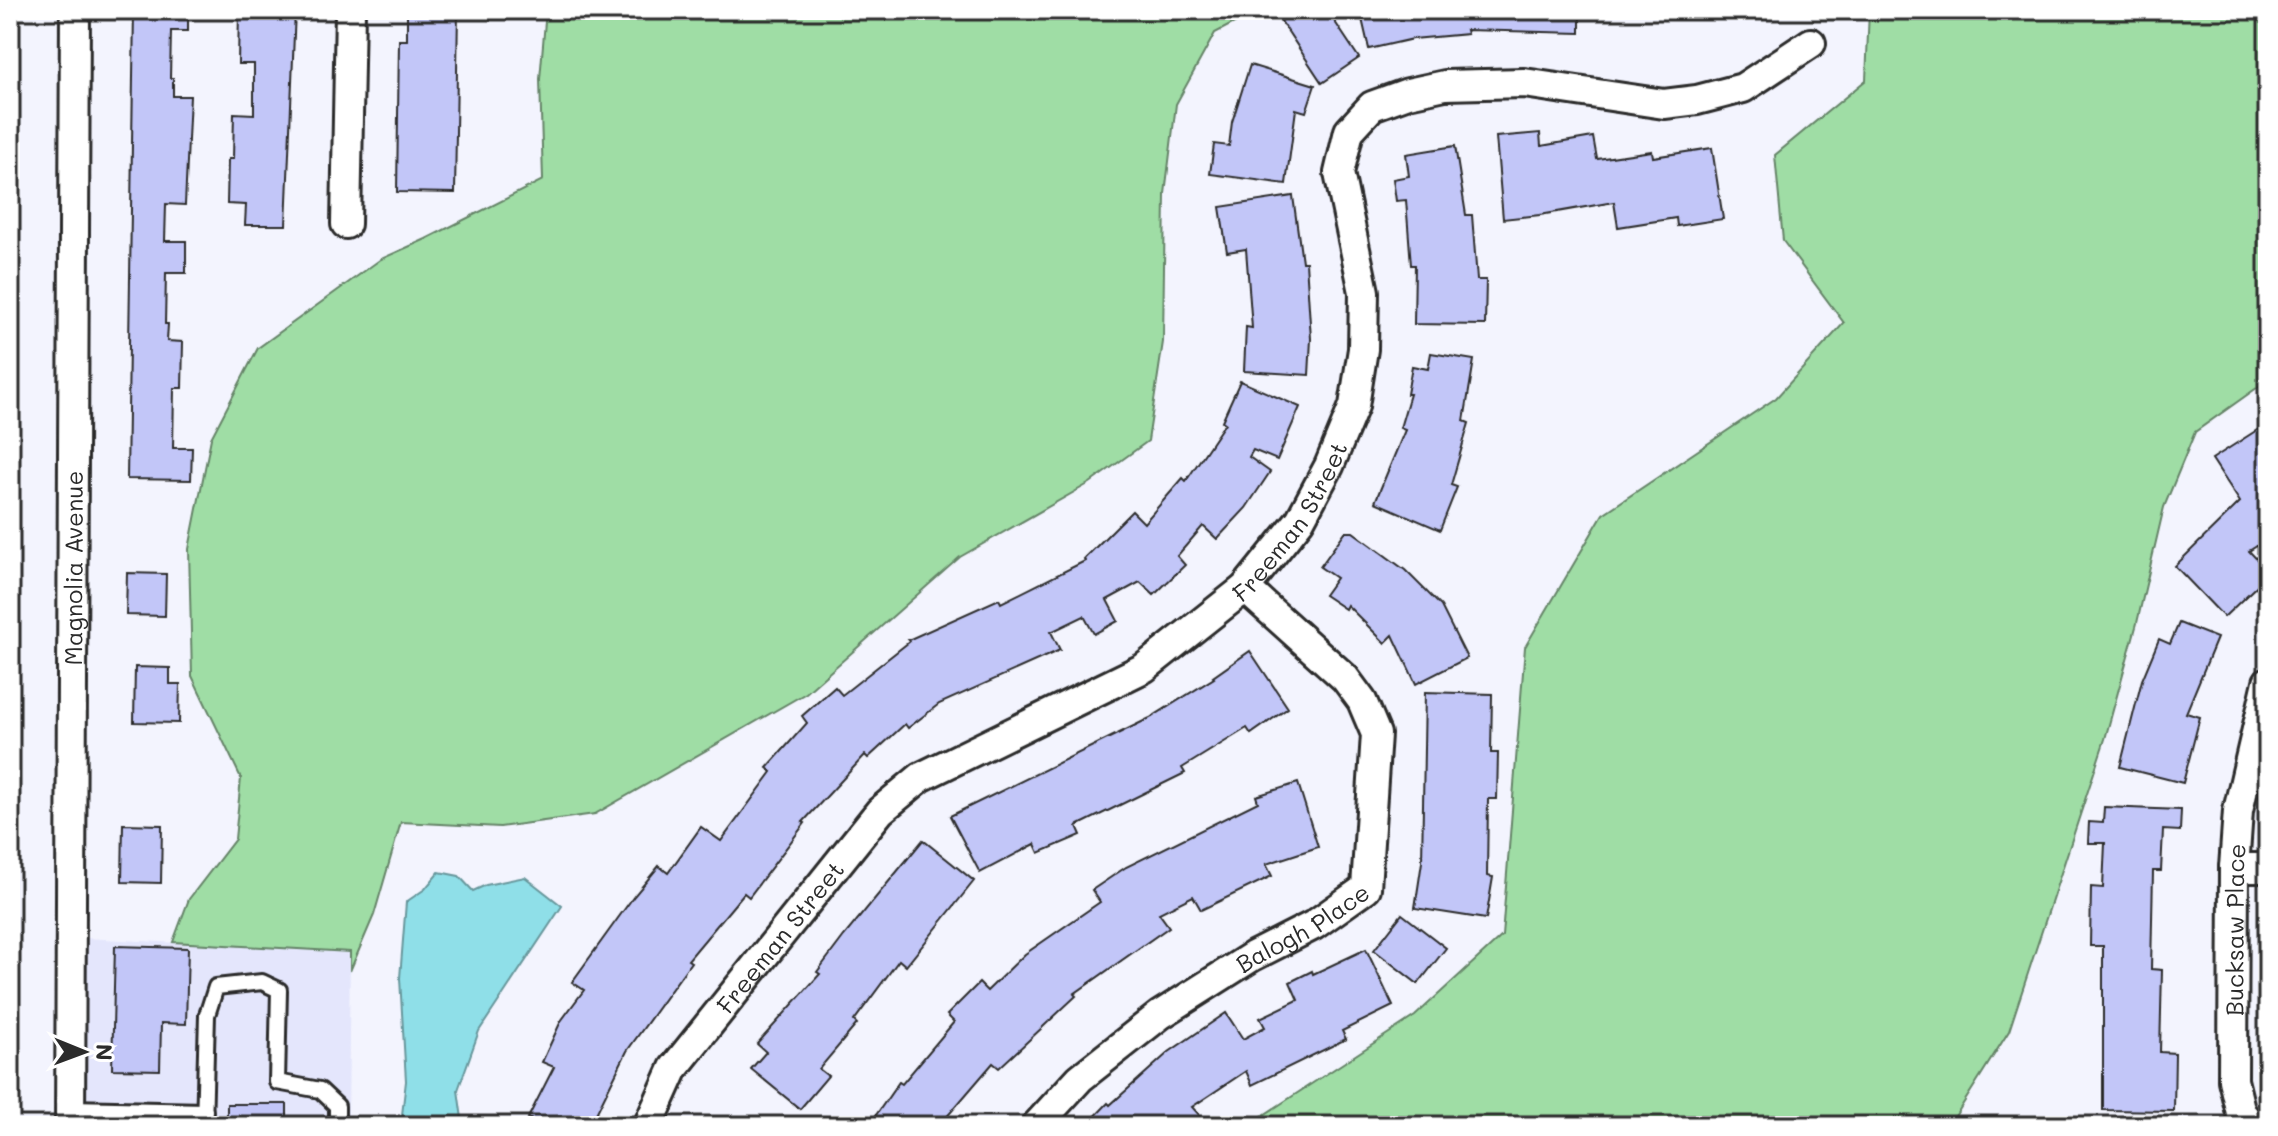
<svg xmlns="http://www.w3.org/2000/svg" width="2278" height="1136" viewBox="0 0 2278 1136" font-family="Mali,sans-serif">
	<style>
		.built { fill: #e4e6fc }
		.green { fill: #9fdda5; stroke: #658468; stroke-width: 2 }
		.water { fill: #8fdfe8; stroke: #67979c; stroke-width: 2 }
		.building { fill: #c2c6f8; stroke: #2b2b2b; stroke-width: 2 }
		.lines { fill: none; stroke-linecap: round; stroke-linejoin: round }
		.lane-casing { stroke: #2b2b2b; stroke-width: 20 }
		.street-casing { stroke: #2b2b2b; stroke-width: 34 }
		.lane { stroke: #fff; stroke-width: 14 }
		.street { stroke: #fff; stroke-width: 28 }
		.labels { text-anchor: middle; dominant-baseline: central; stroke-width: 6; stroke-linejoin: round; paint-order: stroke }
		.street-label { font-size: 24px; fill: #2b2b2b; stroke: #fff }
	</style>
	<rect width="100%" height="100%" fill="#f3f4fe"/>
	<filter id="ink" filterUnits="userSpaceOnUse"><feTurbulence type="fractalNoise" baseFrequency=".0125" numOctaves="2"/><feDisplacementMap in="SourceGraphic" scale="16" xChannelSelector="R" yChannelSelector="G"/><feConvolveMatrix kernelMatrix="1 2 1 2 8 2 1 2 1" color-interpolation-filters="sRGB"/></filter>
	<g filter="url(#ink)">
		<path class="built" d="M 84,938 L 350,952 L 348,1126 L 84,1126 Z"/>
		<g class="green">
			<path d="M 546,10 L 1259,10 L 1215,33 L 1176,104 L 1165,194 L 1163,342 L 1148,441 L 1090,483 L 960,557 L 806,693 L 595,814 L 500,827 L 401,822 L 374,915 L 350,971 L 350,952 L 173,942 L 189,899 L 235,839 L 241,778 L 192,676 L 189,549 L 211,438 L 258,348 L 381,259 L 426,239 L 543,180 L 540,79 Z"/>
			<path d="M 1869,10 L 2268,10 L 2268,380 L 2195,432 L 2164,507 L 2137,623 L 2105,739 L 2009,1031 L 1949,1126 L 1247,1126 L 1415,1016 L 1502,936 L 1525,647 L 1603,514 L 1776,398 L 1844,323 L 1783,241 L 1775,155 L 1866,80 Z"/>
		</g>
		<path class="water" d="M 439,872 L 459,876 L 473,891 L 486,885 L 525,877 L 562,906 L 479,1031 L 458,1090 L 463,1126 L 405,1126 L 402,1115 L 406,1081 L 400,978 L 406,902 L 425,889 Z"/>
		<g class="building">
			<path d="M 134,10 L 188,10 L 188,31 L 171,31 L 170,78 L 173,78 L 173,96 L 190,96 L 185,205 L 166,204 L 165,241 L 186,241 L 186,273 L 166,273 L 165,324 L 168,324 L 167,341 L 183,342 L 182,388 L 174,388 L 173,448 L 192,448 L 191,480 L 127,479 Z"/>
			<path d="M 239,10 L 295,10 L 286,225 L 245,225 L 246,205 L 227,204 L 228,159 L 233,159 L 234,113 L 254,114 L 254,64 L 238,64 Z"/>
			<path d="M 407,10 L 458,10 L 455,193 L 397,192 L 399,40 L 407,40 Z"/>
			<path d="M 1298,10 L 1327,10 L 1359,58 L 1322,83 L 1281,21 Z"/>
			<path d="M 1360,10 L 1580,10 L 1580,33 L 1466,30 L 1467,34 L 1413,39 L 1369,49 Z"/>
			<path d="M 1250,65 L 1315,85 L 1306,112 L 1296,109 L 1286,184 L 1210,174 L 1214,144 L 1229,146 L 1232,122 Z"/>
			<path d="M 1540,133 L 1541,146 L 1593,137 L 1597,159 L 1652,151 L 1653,157 L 1712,148 L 1723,219 L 1677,226 L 1676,218 L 1618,227 L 1614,202 L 1540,215 L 1503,219 L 1496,137 Z"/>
			<path d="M 1455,146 L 1466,215 L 1472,215 L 1477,280 L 1486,280 L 1485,325 L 1414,324 L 1415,265 L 1411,265 L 1406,200 L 1396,201 L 1393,179 L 1409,176 L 1406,154 Z"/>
			<path d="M 1293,196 L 1302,262 L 1306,262 L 1311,339 L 1309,375 L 1244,371 L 1246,327 L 1252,328 L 1246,249 L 1227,252 L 1220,207 Z"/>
			<path d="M 1431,353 L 1474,360 L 1464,421 L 1469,423 L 1451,485 L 1457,487 L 1440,530 L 1375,502 L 1405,430 L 1400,428 L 1410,394 L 1407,394 L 1412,366 L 1428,369 Z"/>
			<path d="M 1240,381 L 1300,407 L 1277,460 L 1253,450 L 1249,457 L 1270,472 L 1246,508 L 1217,539 L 1203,526 L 1177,556 L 1185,565 L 1154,595 L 1140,582 L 1107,600 L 1118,621 L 1094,634 L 1084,616 L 1051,632 L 1060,650 L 939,704 L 908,728 L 905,724 L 868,758 L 865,755 L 803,822 L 805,823 L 749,897 L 744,893 L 688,960 L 691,962 L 627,1051 L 590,1126 L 544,1126 L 528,1118 L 554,1067 L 542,1062 L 561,1021 L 584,990 L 572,982 L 634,896 L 659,866 L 668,873 L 701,827 L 721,841 L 772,772 L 767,768 L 807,723 L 802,716 L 835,687 L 842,695 L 909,642 L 908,640 L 999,599 L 1001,603 L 1085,561 L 1084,559 L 1132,511 L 1144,523 L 1183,478 L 1186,481 L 1225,423 L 1222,421 Z"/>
			<path d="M 2268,423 L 2268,539 L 2249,551 L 2268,571 L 2268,575 L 2224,617 L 2175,566 L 2240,502 L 2212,459 Z"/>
			<path d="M 1345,532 L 1353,532 L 1405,570 L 1441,606 L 1467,658 L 1416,684 L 1393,635 L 1385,643 L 1347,605 L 1345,609 L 1324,595 L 1336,578 L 1320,567 Z"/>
			<path d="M 127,573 L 166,574 L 165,616 L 126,615 Z"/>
			<path d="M 2179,623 L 2217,638 L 2186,713 L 2200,717 L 2183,783 L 2120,767 L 2142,680 L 2159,639 L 2170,644 Z"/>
			<path d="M 1250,651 L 1288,708 L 1251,734 L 1247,728 L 1182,768 L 1185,773 L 1077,826 L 1081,835 L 1039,853 L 1035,844 L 980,873 L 950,816 L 1150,718 L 1214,678 L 1213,677 Z"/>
			<path d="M 135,667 L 170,668 L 170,684 L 180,684 L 179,723 L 134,722 Z"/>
			<path d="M 1425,692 L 1492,694 L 1491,753 L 1498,753 L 1497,799 L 1488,799 L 1487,876 L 1493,877 L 1486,919 L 1415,908 L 1422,862 Z"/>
			<path d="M 1298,783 L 1318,847 L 1266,864 L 1272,876 L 1201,910 L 1193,896 L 1159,913 L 1169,927 L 1074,994 L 1076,996 L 999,1068 L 993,1063 L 939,1126 L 885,1126 L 874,1118 L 899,1082 L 902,1084 L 954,1022 L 947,1015 L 979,983 L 987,991 L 1025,954 L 1100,902 L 1092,890 L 1126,867 L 1258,802 L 1256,796 Z"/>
			<path d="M 2104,807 L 2181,810 L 2180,831 L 2163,830 L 2161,871 L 2153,871 L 2151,969 L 2162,970 L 2160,1052 L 2175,1053 L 2174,1111 L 2103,1110 L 2103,946 L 2090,946 L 2091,887 L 2103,888 L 2105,843 L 2088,843 L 2089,822 L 2103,823 Z"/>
			<path d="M 123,824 L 162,825 L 161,883 L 122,882 Z"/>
			<path d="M 923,840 L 974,881 L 906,966 L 899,960 L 854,1021 L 857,1024 L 819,1069 L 828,1076 L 800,1109 L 751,1069 L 766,1052 L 757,1044 L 820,974 L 817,972 L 844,936 Z"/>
			<path d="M 1402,914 L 1446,948 L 1418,984 L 1374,950 Z"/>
			<path d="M 115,946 L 188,948 L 186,1024 L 161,1023 L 160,1070 L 112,1069 Z"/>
			<path d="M 1366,949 L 1393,1006 L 1342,1031 L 1346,1039 L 1252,1085 L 1246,1071 L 1192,1107 L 1209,1126 L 1086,1126 L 1108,1103 L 1110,1105 L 1169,1052 L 1226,1013 L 1243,1039 L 1265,1027 L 1260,1018 L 1298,1000 L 1290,982 L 1312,971 L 1313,974 Z"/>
			<rect x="227" y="1104" width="60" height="22"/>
		</g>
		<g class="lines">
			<defs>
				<g id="lane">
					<path d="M 70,1108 L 205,1111"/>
					<path d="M 204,1126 L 207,1015 L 216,987 L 262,982 L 279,990 L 277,1082 L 320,1090 L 337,1106 L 337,1126"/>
				</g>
				<g id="street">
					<path d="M 346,224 L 350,10"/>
					<path d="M 2234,868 L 2268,868"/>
					<path id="s1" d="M 70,1126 L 75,10"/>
					<path id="s2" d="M 648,1126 L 674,1068 L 880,811 L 921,777 L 1144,668 L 1245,588 L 1300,520 L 1329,466 L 1354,406 L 1363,349 L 1364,292 L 1339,173 L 1349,131 L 1372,106 L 1408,93 L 1445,85 L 1524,83 L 1664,104 L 1697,100 L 1743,88 L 1811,43"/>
					<path id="s3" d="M 1036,1126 L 1080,1078 L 1160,1015 L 1253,956 L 1314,925 L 1366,888 L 1376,734 L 1362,701 L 1345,678 L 1245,588"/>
					<path id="s4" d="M 2253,1126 L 2241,1113 L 2233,1080 L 2234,868 L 2238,811 L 2268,682"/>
				</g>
			</defs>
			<use href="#lane" class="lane-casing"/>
			<use href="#street" class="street-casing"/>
			<use href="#lane" class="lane"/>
			<use href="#street" class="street"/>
		</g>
	</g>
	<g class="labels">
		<g class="street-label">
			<text stroke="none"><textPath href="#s2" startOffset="904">Freeman Street</textPath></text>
			<text stroke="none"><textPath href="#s1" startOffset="558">Magnolia Avenue</textPath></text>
			<text stroke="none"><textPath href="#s3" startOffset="334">Balogh Place</textPath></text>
			<text stroke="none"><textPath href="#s4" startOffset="202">Bucksaw Place</textPath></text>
			<text stroke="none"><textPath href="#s2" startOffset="232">Freeman Street</textPath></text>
		</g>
	</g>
	<rect width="2278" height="1136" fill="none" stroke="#fff" stroke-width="40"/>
	<rect x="20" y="20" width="2238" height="1096" fill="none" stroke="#2b2b2b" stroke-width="3" filter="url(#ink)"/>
	<g transform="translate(84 1052) rotate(91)" stroke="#ffffff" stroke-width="6" paint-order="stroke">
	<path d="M0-6L14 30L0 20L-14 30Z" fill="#2b2b2b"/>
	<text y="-12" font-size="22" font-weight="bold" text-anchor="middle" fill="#2b2b2b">N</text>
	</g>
</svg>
